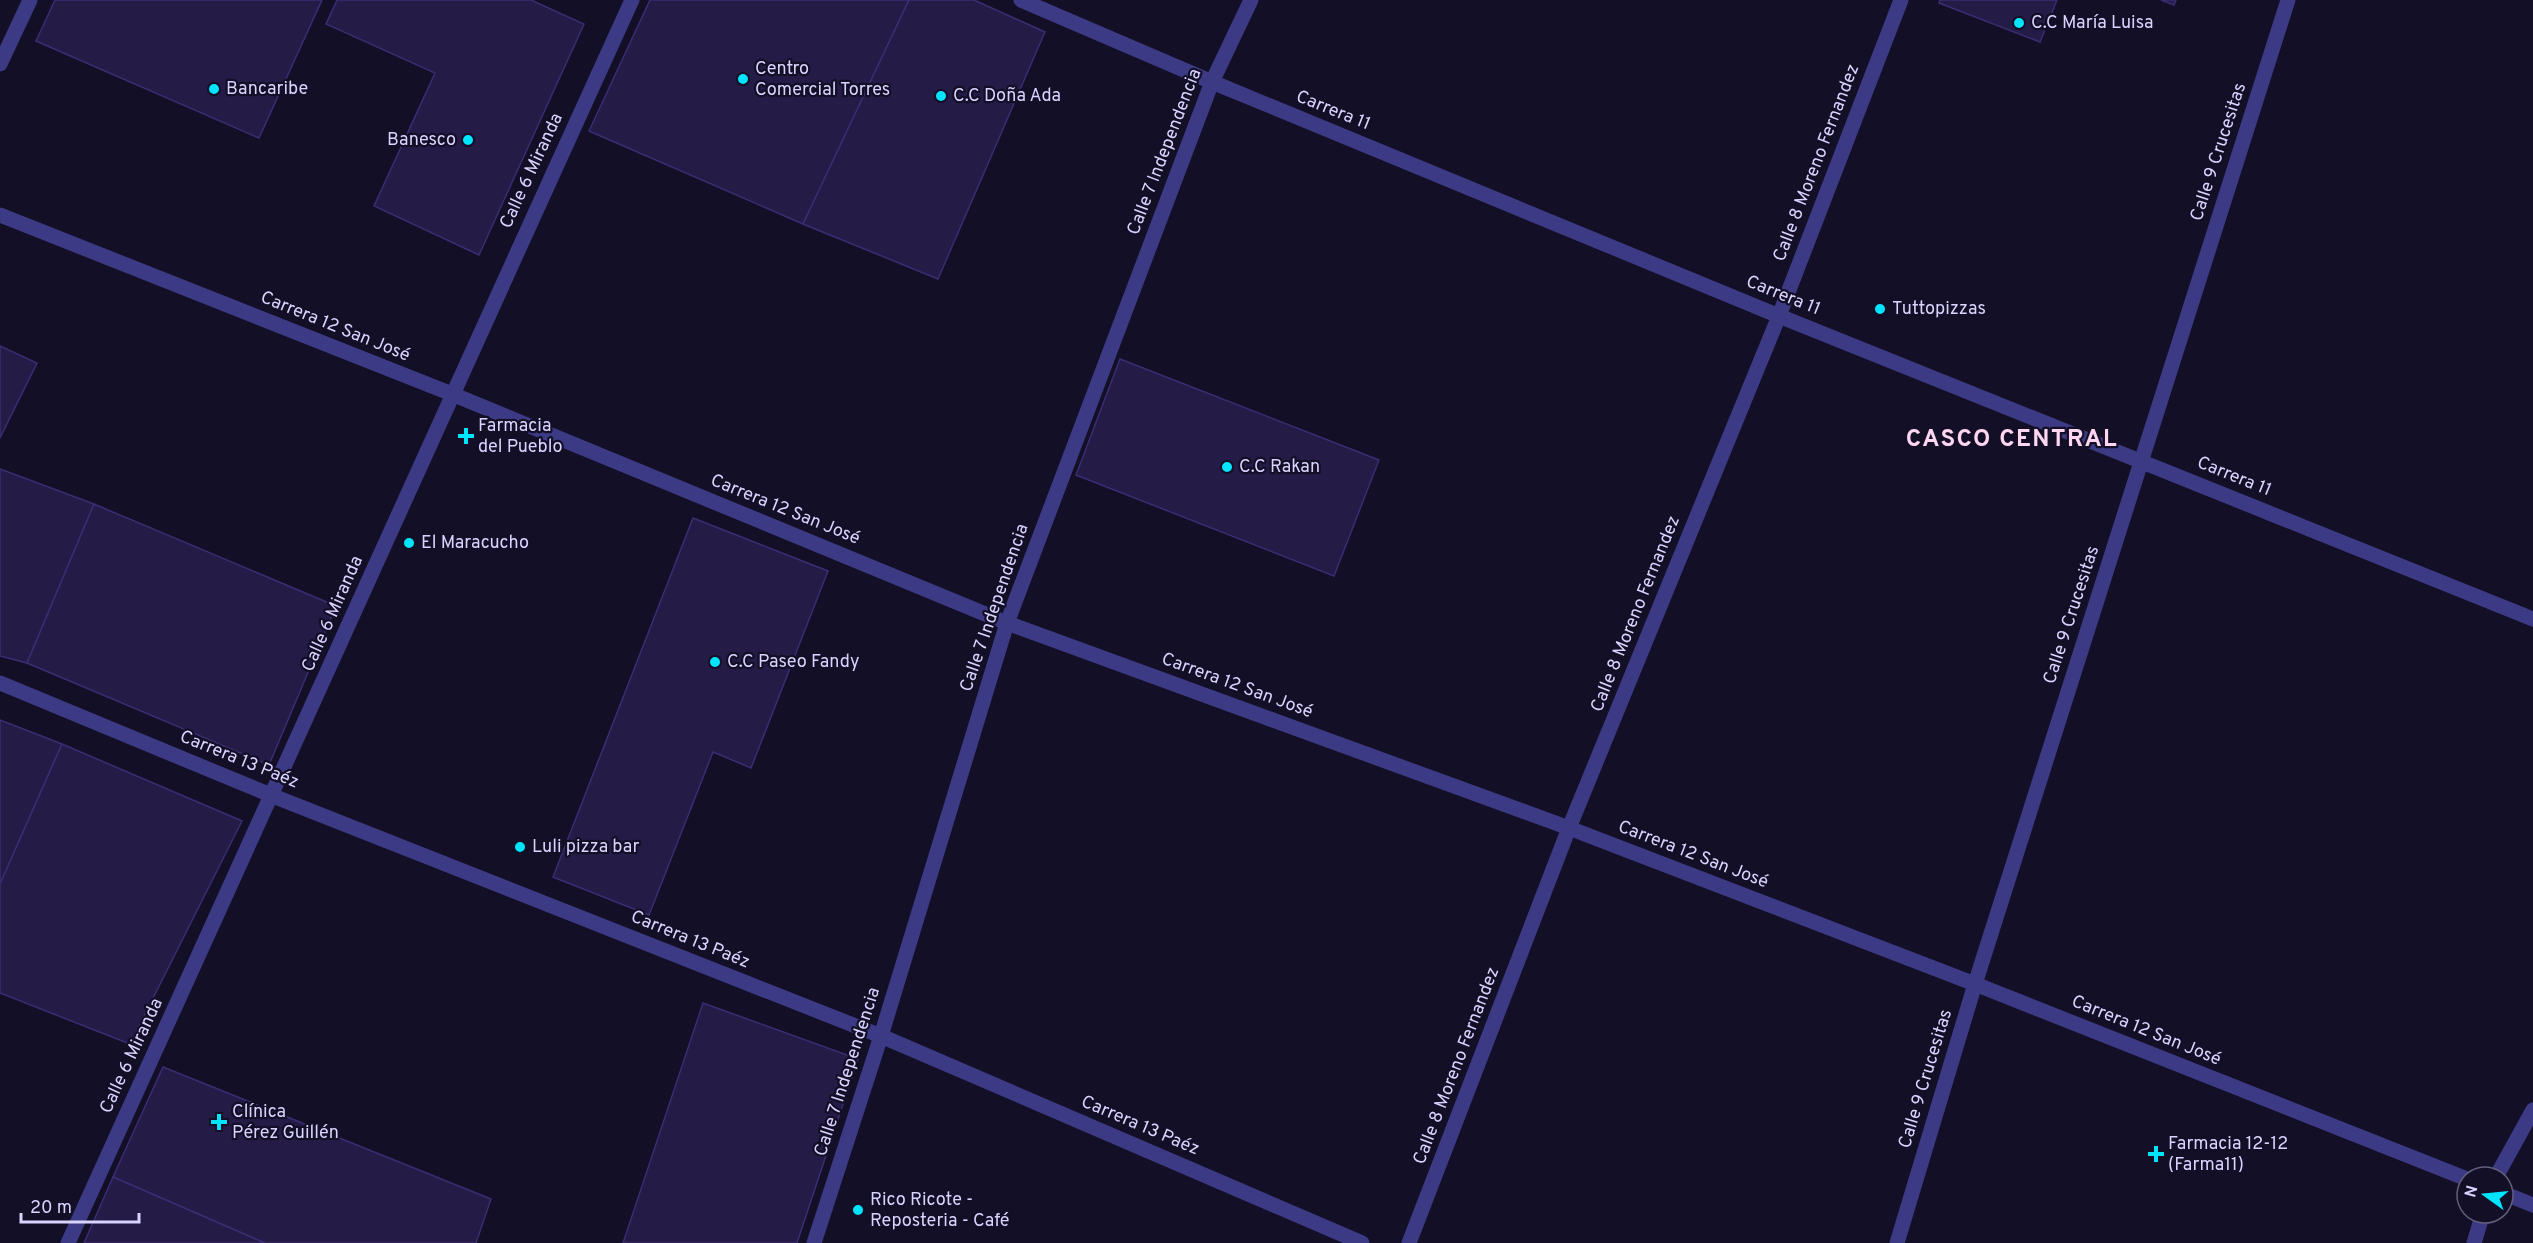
<svg xmlns="http://www.w3.org/2000/svg" width="2533" height="1243" viewBox="0 0 2533 1243" font-family="Overpass,sans-serif">
	<style>
		.building { fill: #241b47; stroke: #3b2d73; stroke-width: 1.5 }
		.lines { fill: none; stroke-linecap: round; stroke-linejoin: round }
		.minor { stroke: #3d3a85; stroke-width: 15 }
		.poi-dot { fill: #00e5ff; stroke: #130f26; stroke-width: 2 }
		.labels { text-anchor: middle; dominant-baseline: central; stroke-width: 4.5; stroke-linejoin: round; paint-order: stroke }
		.poi-label { font-size: 18px; fill: #d9d4ff; stroke: #130f26; text-anchor: start }
		.street-label { font-size: 18px; fill: #d9d4ff; stroke: #130f26 }
		.district-label { font-size: 24px; font-weight: bold; letter-spacing: 1.5px; fill: #ffd6f0; stroke: #130f26 }
	</style>
	<rect width="100%" height="100%" fill="#130f26"/>
	<g class="building">
		<path d="M 55,0 L 322,0 L 259,138 L 36,41 Z"/>
		<path d="M 337,0 L 531,0 L 584,24 L 479,255 L 374,206 L 435,73 L 326,24 Z"/>
		<path d="M 650,0 L 909,0 L 803,224 L 589,131 Z"/>
		<path d="M 909,0 L 974,0 L 1045,32 L 938,279 L 803,224 Z"/>
		<path d="M 1940,0 L 2057,0 L 2040,42 L 1939,3 Z"/>
		<path d="M 2161,0 L 2176,0 L 2174,5 Z"/>
		<path d="M 0,346 L 37,363 L 0,438 Z"/>
		<path d="M 1120,359 L 1379,460 L 1334,576 L 1076,475 Z"/>
		<path d="M 0,469 L 94,504 L 27,663 L 0,656 Z"/>
		<path d="M 94,504 L 336,606 L 269,765 L 27,663 Z"/>
		<path d="M 693,518 L 828,571 L 751,768 L 713,752 L 649,915 L 553,877 Z"/>
		<path d="M 0,720 L 62,744 L 0,884 Z"/>
		<path d="M 62,744 L 242,821 L 130,1044 L 0,993 L 0,884 Z"/>
		<path d="M 703,1003 L 858,1059 L 797,1243 L 623,1243 Z"/>
		<path d="M 163,1067 L 491,1199 L 476,1243 L 265,1243 L 113,1177 Z"/>
		<path d="M 113,1177 L 265,1243 L 84,1243 Z"/>
	</g>
	<g class="lines">
		<g class="minor">
			<path d="M 1021,0 L 1212,82 L 1779,316 L 2533,619"/>
			<path d="M 0,64 L 30,0"/>
			<path d="M 0,215 L 452,394 L 1007,623 L 1569,828 L 1975,984 L 2467,1179"/>
			<path d="M 0,683 L 273,796 L 881,1036 L 1362,1243"/>
			<path d="M 2496,1177 L 2533,1110"/>
			<path d="M 2503,1193 L 2533,1205"/>
			<path d="M 68,1243 C 258,830 443,414 632,0"/>
			<path d="M 814,1243 L 881,1036 L 1007,623 L 1212,82 L 1251,0"/>
			<path d="M 1409,1243 L 1569,828 L 1779,316 L 1901,0"/>
			<path d="M 1897,1243 L 1975,984 L 2288,0"/>
			<path d="M 2474,1243 L 2483,1213"/>
		</g>
	</g>
	<g class="poi-dot">
		<circle cx="2019" cy="23" r="6"/>
		<circle cx="743" cy="79" r="6"/>
		<circle cx="214" cy="89" r="6"/>
		<circle cx="941" cy="96" r="6"/>
		<circle cx="468" cy="140" r="6"/>
		<circle cx="1880" cy="309" r="6"/>
		<path d="M463 427h6v6h6v6h-6v6h-6v-6h-6v-6h6z"/>
		<circle cx="1227" cy="467" r="6"/>
		<circle cx="409" cy="543" r="6"/>
		<circle cx="715" cy="662" r="6"/>
		<circle cx="520" cy="847" r="6"/>
		<path d="M216 1113h6v6h6v6h-6v6h-6v-6h-6v-6h6z"/>
		<path d="M2153 1145h6v6h6v6h-6v6h-6v-6h-6v-6h6z"/>
		<circle cx="858" cy="1210" r="6"/>
	</g>
	<g class="labels">
		<g class="poi-label">
			<text x="2031" y="23">C.C María Luisa</text>
			<text x="755" y="69">Centro<tspan x="755" dy="21">Comercial Torres</tspan></text>
			<text x="226" y="89">Bancaribe</text>
			<text x="953" y="96">C.C Doña Ada</text>
			<text x="456" y="140" text-anchor="end">Banesco</text>
			<text x="1892" y="309">Tuttopizzas</text>
			<text x="478" y="426">Farmacia<tspan x="478" dy="21">del Pueblo</tspan></text>
			<text x="1239" y="467">C.C Rakan</text>
			<text x="421" y="543">El Maracucho</text>
			<text x="727" y="662">C.C Paseo Fandy</text>
			<text x="532" y="847">Luli pizza bar</text>
			<text x="232" y="1112">Clínica<tspan x="232" dy="21">Pérez Guillén</tspan></text>
			<text x="2168" y="1144">Farmacia 12-12<tspan x="2168" dy="21">(Farma11)</tspan></text>
			<text x="870" y="1200">Rico Ricote -<tspan x="870" dy="21">Reposteria - Café</tspan></text>
		</g>
		<g class="street-label">
			<text transform="translate(1333 111) rotate(22)">Carrera 11</text>
			<text transform="translate(1165 152) rotate(-69)">Calle 7 Independencia</text>
			<text transform="translate(2219 152) rotate(-72)">Calle 9 Crucesitas</text>
			<text transform="translate(1817 163) rotate(-69)">Calle 8 Moreno Fernandez</text>
			<text transform="translate(532 171) rotate(-65)">Calle 6 Miranda</text>
			<text transform="translate(1783 296) rotate(22)">Carrera 11</text>
			<text transform="translate(335 327) rotate(22)">Carrera 12 San José</text>
			<text transform="translate(2234 477) rotate(22)">Carrera 11</text>
			<text transform="translate(785 510) rotate(22)">Carrera 12 San José</text>
			<text transform="translate(995 608) rotate(-71)">Calle 7 Independencia</text>
			<text transform="translate(333 614) rotate(-66)">Calle 6 Miranda</text>
			<text transform="translate(1636 614) rotate(-68)">Calle 8 Moreno Fernandez</text>
			<text transform="translate(2072 615) rotate(-72)">Calle 9 Crucesitas</text>
			<text transform="translate(1237 686) rotate(20)">Carrera 12 San José</text>
			<text transform="translate(239 760) rotate(22)">Carrera 13 Paéz</text>
			<text transform="translate(1693 855) rotate(21)">Carrera 12 San José</text>
			<text transform="translate(690 940) rotate(22)">Carrera 13 Paéz</text>
			<text transform="translate(2146 1031) rotate(22)">Carrera 12 San José</text>
			<text transform="translate(132 1056) rotate(-65)">Calle 6 Miranda</text>
			<text transform="translate(1457 1066) rotate(-69)">Calle 8 Moreno Fernandez</text>
			<text transform="translate(848 1072) rotate(-72)">Calle 7 Independencia</text>
			<text transform="translate(1926 1079) rotate(-73)">Calle 9 Crucesitas</text>
			<text transform="translate(1140 1126) rotate(23)">Carrera 13 Paéz</text>
		</g>
		<g class="district-label">
			<text x="2012" y="440">CASCO CENTRAL</text>
		</g>
	</g>
	<g transform="translate(2485 1195) rotate(285)"><circle r="28" fill="#130f26" stroke="#625e7d" stroke-width="1.5"/>
	<path d="M0-4.5L10 22L0 15L-10 22Z" fill="#00e5ff"/>
	<text y="-9" font-size="16" font-weight="bold" text-anchor="middle" fill="#d9d4ff">N</text>
	</g>
	<path d="M21 1213v9h118v-9" fill="none" stroke="#d9d4ff" stroke-width="3"/>
	<text x="30" y="1213" font-size="18" fill="#d9d4ff" stroke="#130f26" stroke-width="4.5" paint-order="stroke">20 m</text>
</svg>
